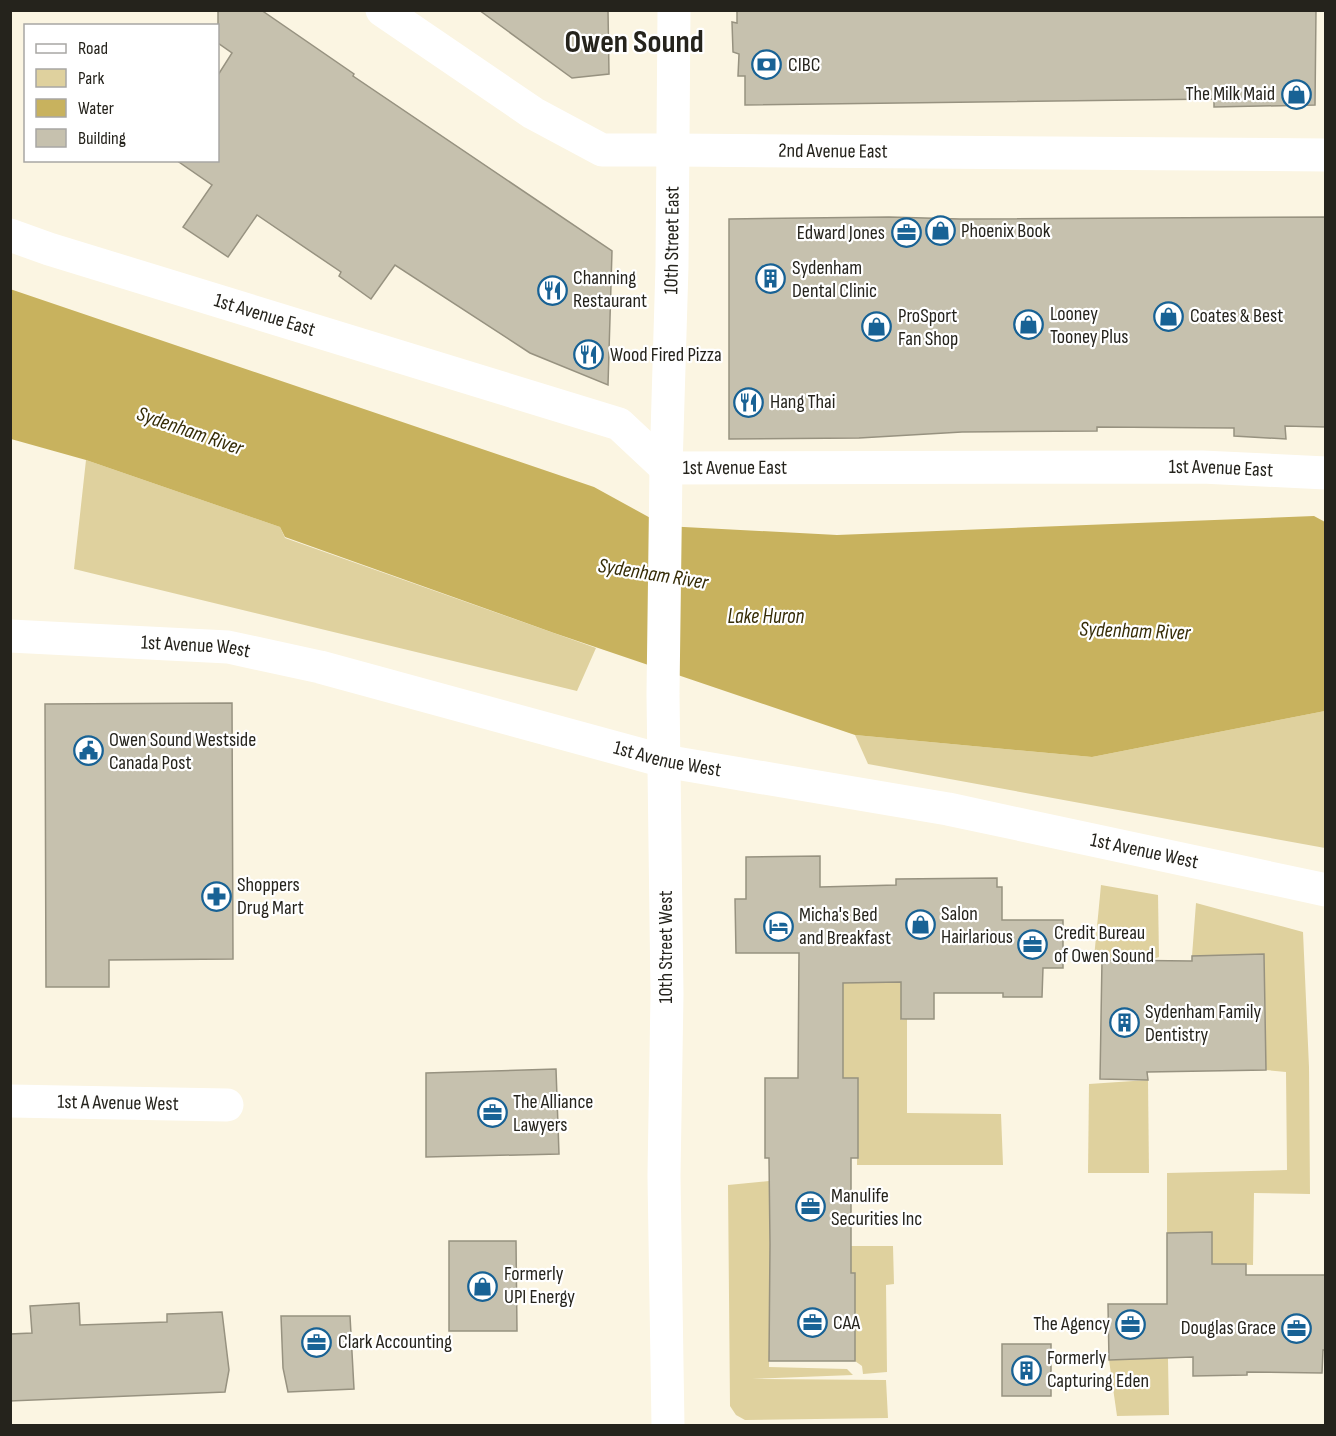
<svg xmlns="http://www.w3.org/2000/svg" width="1336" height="1436" viewBox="0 0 1336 1436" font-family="'Sofia Sans Condensed',sans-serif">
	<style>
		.green { fill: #dfd19e }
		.water { fill: #c8b25e }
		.building { fill: #c6c1ae; stroke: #979280; stroke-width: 1.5 }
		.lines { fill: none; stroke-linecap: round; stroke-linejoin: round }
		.minor { stroke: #fff; stroke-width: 33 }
		.tertiary { stroke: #fff; stroke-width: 33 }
		.primary { stroke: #fff; stroke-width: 33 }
		.labels { text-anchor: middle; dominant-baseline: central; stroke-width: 4.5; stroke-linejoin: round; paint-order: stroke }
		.poi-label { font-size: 20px; fill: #25231c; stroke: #fff; text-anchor: start }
		.street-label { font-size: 20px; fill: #25231c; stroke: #fff }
		.water-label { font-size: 21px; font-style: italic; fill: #362c06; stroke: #fff }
		.town-label { font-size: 32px; font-weight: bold; fill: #25231c; stroke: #fff }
	</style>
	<rect width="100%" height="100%" fill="#fbf5e2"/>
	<g class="green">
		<path d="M 86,460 L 280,527 L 285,538 L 596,648 L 577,691 L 74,569 Z"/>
		<path d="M 1325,711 L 1325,848 L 868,764 L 855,735 L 1092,757 Z"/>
		<path d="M 1101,885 L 1158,895 L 1159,957 L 1150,960 L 1094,958 Z"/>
		<path d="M 1196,903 L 1303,932 L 1309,1067 L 1310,1194 L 1254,1193 L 1253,1265 L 1212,1264 L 1211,1233 L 1167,1233 L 1167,1173 L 1287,1170 L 1286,1072 L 1266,1070 L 1264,954 L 1192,956 Z"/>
		<path d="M 843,982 L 901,982 L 901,1020 L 907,1019 L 907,1113 L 1001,1114 L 1003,1165 L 857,1165 L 858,1078 L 840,1078 L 843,1066 Z"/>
		<path d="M 1148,1080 L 1149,1173 L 1088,1173 L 1089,1084 Z"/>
		<path d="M 769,1181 L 770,1234 L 851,1246 L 893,1246 L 894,1284 L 886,1285 L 887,1372 L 863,1374 L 862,1366 L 855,1361 L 855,1273 L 770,1273 L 769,1367 L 847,1369 L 853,1375 L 752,1379 L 886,1380 L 888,1418 L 745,1420 L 736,1415 L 730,1406 L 728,1185 Z"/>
		<path d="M 1154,1304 L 1167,1304 L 1169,1415 L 1117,1416 L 1109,1360 L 1155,1358 Z"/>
	</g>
	<path class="water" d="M 10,289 L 594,487 L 665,526 L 837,535 L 1314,516 L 1325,522 L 1325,711 L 1092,757 L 855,735 L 554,633 L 285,537 L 280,527 L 86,460 L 11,439 Z"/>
	<g class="building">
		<path d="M 218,10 L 261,10 L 354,74 L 353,76 L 612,251 L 608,385 L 530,353 L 395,265 L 371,299 L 339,276 L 341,272 L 257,215 L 228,257 L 183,227 L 212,185 L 176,160 L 218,160 L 218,75 L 232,53 L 218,43 Z"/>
		<path d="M 479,10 L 608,10 L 609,74 L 572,78 Z"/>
		<path d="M 737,10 L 1316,10 L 1315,105 L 1214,107 L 1214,99 L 745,105 L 745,76 L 738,76 L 739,54 L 733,52 L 732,22 L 737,23 Z"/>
		<path d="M 889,217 L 960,219 L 1326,217 L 1326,427 L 1285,426 L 1286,439 L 1234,436 L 1234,428 L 1097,427 L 1097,431 L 962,432 L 859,438 L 729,439 L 729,219 Z"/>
		<path d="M 232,703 L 233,959 L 109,960 L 109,987 L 46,987 L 45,704 Z"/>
		<path d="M 820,856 L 820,887 L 896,885 L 896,879 L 997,878 L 997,887 L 1002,887 L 1002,920 L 1063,920 L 1063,968 L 1043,968 L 1042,997 L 1003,997 L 1003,993 L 934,993 L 934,1019 L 901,1019 L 901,982 L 843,983 L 843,1078 L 858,1078 L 858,1158 L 851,1158 L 851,1273 L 855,1273 L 855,1361 L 769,1361 L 770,1244 L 769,1158 L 765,1158 L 765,1078 L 798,1078 L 799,953 L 736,953 L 735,899 L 746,899 L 746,857 Z"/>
		<path d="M 1264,954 L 1266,1070 L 1147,1072 L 1148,1080 L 1100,1079 L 1102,960 L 1192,961 L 1192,956 Z"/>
		<path d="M 556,1069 L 559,1154 L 426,1157 L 426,1073 Z"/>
		<path d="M 1212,1232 L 1212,1264 L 1246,1264 L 1246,1275 L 1326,1275 L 1326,1350 L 1323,1350 L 1322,1373 L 1247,1372 L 1247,1375 L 1193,1376 L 1193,1357 L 1109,1360 L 1108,1304 L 1167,1304 L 1167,1233 Z"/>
		<path d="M 449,1241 L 516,1241 L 517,1331 L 449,1331 Z"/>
		<path d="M 79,1303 L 80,1325 L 167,1322 L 167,1314 L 222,1312 L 229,1370 L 225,1392 L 10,1401 L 10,1334 L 32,1333 L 30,1306 Z"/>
		<path d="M 281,1316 L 350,1316 L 354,1389 L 288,1392 L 283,1368 Z"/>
		<rect x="1002" y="1344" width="49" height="52"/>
	</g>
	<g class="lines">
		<g class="minor">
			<path d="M 382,10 L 533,113 L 602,150 L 673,150"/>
			<path id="s1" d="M 10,235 L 49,249 L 619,424 L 666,468 L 1202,467 L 1326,473"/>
			<path id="s2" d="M 10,636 L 228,647 L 320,667 L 664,761 L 948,809 L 1326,890"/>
			<path id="s3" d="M 10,1101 L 227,1105"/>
		</g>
		<path class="tertiary" id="s4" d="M 673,150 L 1326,155"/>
		<path class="primary" id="s5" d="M 668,1426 L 664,1176 L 667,994 L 663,694 L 666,468 L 672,266 L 674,10"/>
	</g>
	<defs>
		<symbol id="bank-ring" viewBox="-11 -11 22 22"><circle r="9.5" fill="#fff" stroke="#186295" stroke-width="1.5"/><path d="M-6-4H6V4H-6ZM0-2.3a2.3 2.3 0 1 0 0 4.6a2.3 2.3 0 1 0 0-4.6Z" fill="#186295"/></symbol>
		<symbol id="shop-ring" viewBox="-11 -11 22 22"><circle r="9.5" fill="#fff" stroke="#186295" stroke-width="1.5"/><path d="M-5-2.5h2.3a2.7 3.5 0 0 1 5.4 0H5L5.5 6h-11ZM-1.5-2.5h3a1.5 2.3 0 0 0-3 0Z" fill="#186295"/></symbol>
		<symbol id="office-ring" viewBox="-11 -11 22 22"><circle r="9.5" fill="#fff" stroke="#186295" stroke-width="1.5"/><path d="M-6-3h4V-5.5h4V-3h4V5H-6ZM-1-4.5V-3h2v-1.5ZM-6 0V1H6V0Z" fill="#186295"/></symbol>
		<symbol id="building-ring" viewBox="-11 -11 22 22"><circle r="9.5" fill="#fff" stroke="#186295" stroke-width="1.5"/><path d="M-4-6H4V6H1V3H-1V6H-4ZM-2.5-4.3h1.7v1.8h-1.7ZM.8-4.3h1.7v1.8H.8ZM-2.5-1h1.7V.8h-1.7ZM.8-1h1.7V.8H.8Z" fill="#186295"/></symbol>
		<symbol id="restaurant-ring" viewBox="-11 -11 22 22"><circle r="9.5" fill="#fff" stroke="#186295" stroke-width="1.5"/><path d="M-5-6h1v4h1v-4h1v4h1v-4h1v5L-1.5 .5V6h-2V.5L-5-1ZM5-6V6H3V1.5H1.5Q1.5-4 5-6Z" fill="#186295"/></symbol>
		<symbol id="civic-ring" viewBox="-11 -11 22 22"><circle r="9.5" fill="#fff" stroke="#186295" stroke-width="1.5"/><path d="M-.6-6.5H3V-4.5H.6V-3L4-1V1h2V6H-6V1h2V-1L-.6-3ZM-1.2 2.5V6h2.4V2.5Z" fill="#186295"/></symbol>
		<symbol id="pharmacy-ring" viewBox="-11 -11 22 22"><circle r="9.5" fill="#fff" stroke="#186295" stroke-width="1.5"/><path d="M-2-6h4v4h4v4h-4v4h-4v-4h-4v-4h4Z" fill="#186295"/></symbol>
		<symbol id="hotel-ring" viewBox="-11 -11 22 22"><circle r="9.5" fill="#fff" stroke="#186295" stroke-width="1.5"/><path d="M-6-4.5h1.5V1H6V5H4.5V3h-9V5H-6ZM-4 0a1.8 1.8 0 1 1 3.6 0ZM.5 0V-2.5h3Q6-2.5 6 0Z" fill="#186295"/></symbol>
	</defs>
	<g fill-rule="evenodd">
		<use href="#bank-ring" x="750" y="48" width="33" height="33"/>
		<use href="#shop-ring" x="1280" y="78" width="33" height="33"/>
		<use href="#shop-ring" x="924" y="214" width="33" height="33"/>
		<use href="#office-ring" x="890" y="216" width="33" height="33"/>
		<use href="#building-ring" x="754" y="262" width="33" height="33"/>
		<use href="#restaurant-ring" x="536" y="274" width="33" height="33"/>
		<use href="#shop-ring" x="1152" y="300" width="33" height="33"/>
		<use href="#shop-ring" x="1012" y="308" width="33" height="33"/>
		<use href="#shop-ring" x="860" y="310" width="33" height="33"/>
		<use href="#restaurant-ring" x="572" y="338" width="33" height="33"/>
		<use href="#restaurant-ring" x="732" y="386" width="33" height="33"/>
		<use href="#civic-ring" x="72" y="734" width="33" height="33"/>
		<use href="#pharmacy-ring" x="200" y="880" width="33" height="33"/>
		<use href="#shop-ring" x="904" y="908" width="33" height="33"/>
		<use href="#hotel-ring" x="762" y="910" width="33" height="33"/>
		<use href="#office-ring" x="1016" y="928" width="33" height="33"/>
		<use href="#building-ring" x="1108" y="1006" width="33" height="33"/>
		<use href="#office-ring" x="476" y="1096" width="33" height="33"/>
		<use href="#office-ring" x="794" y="1190" width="33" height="33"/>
		<use href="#shop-ring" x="466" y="1270" width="33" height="33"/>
		<use href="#office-ring" x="796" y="1306" width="33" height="33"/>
		<use href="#office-ring" x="1114" y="1308" width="33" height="33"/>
		<use href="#office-ring" x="1280" y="1312" width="33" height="33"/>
		<use href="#office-ring" x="300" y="1326" width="33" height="33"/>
		<use href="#building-ring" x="1010" y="1354" width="33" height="33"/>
	</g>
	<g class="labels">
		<g class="poi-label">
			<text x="788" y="65">CIBC</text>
			<text x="1275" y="94" text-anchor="end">The Milk Maid</text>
			<text x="961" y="231">Phoenix Book</text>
			<text x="885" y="233" text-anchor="end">Edward Jones</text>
			<text x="792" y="268">Sydenham<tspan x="792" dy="23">Dental Clinic</tspan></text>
			<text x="573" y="278">Channing<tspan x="573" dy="23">Restaurant</tspan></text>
			<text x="1050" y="314">Looney<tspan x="1050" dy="23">Tooney Plus</tspan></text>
			<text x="898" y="316">ProSport<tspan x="898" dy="23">Fan Shop</tspan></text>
			<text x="1190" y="316">Coates &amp; Best</text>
			<text x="610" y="355">Wood Fired Pizza</text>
			<text x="770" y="402">Hang Thai</text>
			<text x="109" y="740">Owen Sound Westside<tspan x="109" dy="23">Canada Post</tspan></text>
			<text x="237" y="885">Shoppers<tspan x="237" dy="23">Drug Mart</tspan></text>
			<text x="941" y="914">Salon<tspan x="941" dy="23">Hairlarious</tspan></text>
			<text x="799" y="915">Micha's Bed<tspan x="799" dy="23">and Breakfast</tspan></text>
			<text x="1054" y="933">Credit Bureau<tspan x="1054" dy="23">of Owen Sound</tspan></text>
			<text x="1145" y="1012">Sydenham Family<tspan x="1145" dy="23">Dentistry</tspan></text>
			<text x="513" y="1102">The Alliance<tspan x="513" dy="23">Lawyers</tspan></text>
			<text x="831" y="1196">Manulife<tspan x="831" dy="23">Securities Inc</tspan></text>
			<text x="504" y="1274">Formerly<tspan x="504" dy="23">UPI Energy</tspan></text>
			<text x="833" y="1323">CAA</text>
			<text x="1110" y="1324" text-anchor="end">The Agency</text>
			<text x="1276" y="1328" text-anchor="end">Douglas Grace</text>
			<text x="338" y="1342">Clark Accounting</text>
			<text x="1047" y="1358">Formerly<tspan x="1047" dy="23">Capturing Eden</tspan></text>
		</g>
		<g class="street-label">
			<text stroke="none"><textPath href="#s4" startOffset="160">2nd Avenue East</textPath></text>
			<text stroke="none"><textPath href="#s5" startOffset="1186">10th Street East</textPath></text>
			<text stroke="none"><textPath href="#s1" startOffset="267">1st Avenue East</textPath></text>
			<text stroke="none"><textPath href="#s1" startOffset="771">1st Avenue East</textPath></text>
			<text stroke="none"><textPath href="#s1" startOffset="1257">1st Avenue East</textPath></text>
			<text stroke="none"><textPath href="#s2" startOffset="186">1st Avenue West</textPath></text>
			<text stroke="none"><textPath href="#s2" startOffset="672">1st Avenue West</textPath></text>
			<text stroke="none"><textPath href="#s2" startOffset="1158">1st Avenue West</textPath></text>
			<text transform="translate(666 947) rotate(-90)">10th Street West</text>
			<text stroke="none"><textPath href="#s3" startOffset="108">1st A Avenue West</textPath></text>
		</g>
		<g class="water-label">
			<text transform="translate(190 431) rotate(19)">Sydenham River</text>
			<text transform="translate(653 574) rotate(9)">Sydenham River</text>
			<text x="766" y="616">Lake Huron</text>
			<text transform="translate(1135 631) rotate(2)">Sydenham River</text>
		</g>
		<g class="town-label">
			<text x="634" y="42">Owen Sound</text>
		</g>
	</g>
	<rect width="1336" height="1436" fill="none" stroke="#25231c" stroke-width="24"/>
	<rect x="24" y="24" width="195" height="138" fill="#ffffff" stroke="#a8a7a4" stroke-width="1.5"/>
	<rect x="36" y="44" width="30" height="9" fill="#ffffff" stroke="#a8a7a4" stroke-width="1.5"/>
	<text x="78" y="54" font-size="18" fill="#25231c">Road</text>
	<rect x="36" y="69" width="30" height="18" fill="#dfd19e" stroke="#a8a7a4" stroke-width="1.5"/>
	<text x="78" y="84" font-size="18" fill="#25231c">Park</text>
	<rect x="36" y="99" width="30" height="18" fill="#c8b25e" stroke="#a8a7a4" stroke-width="1.5"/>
	<text x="78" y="114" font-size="18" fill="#25231c">Water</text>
	<rect x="36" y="129" width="30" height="18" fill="#c6c1ae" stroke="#a8a7a4" stroke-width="1.5"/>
	<text x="78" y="144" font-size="18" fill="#25231c">Building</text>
</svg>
